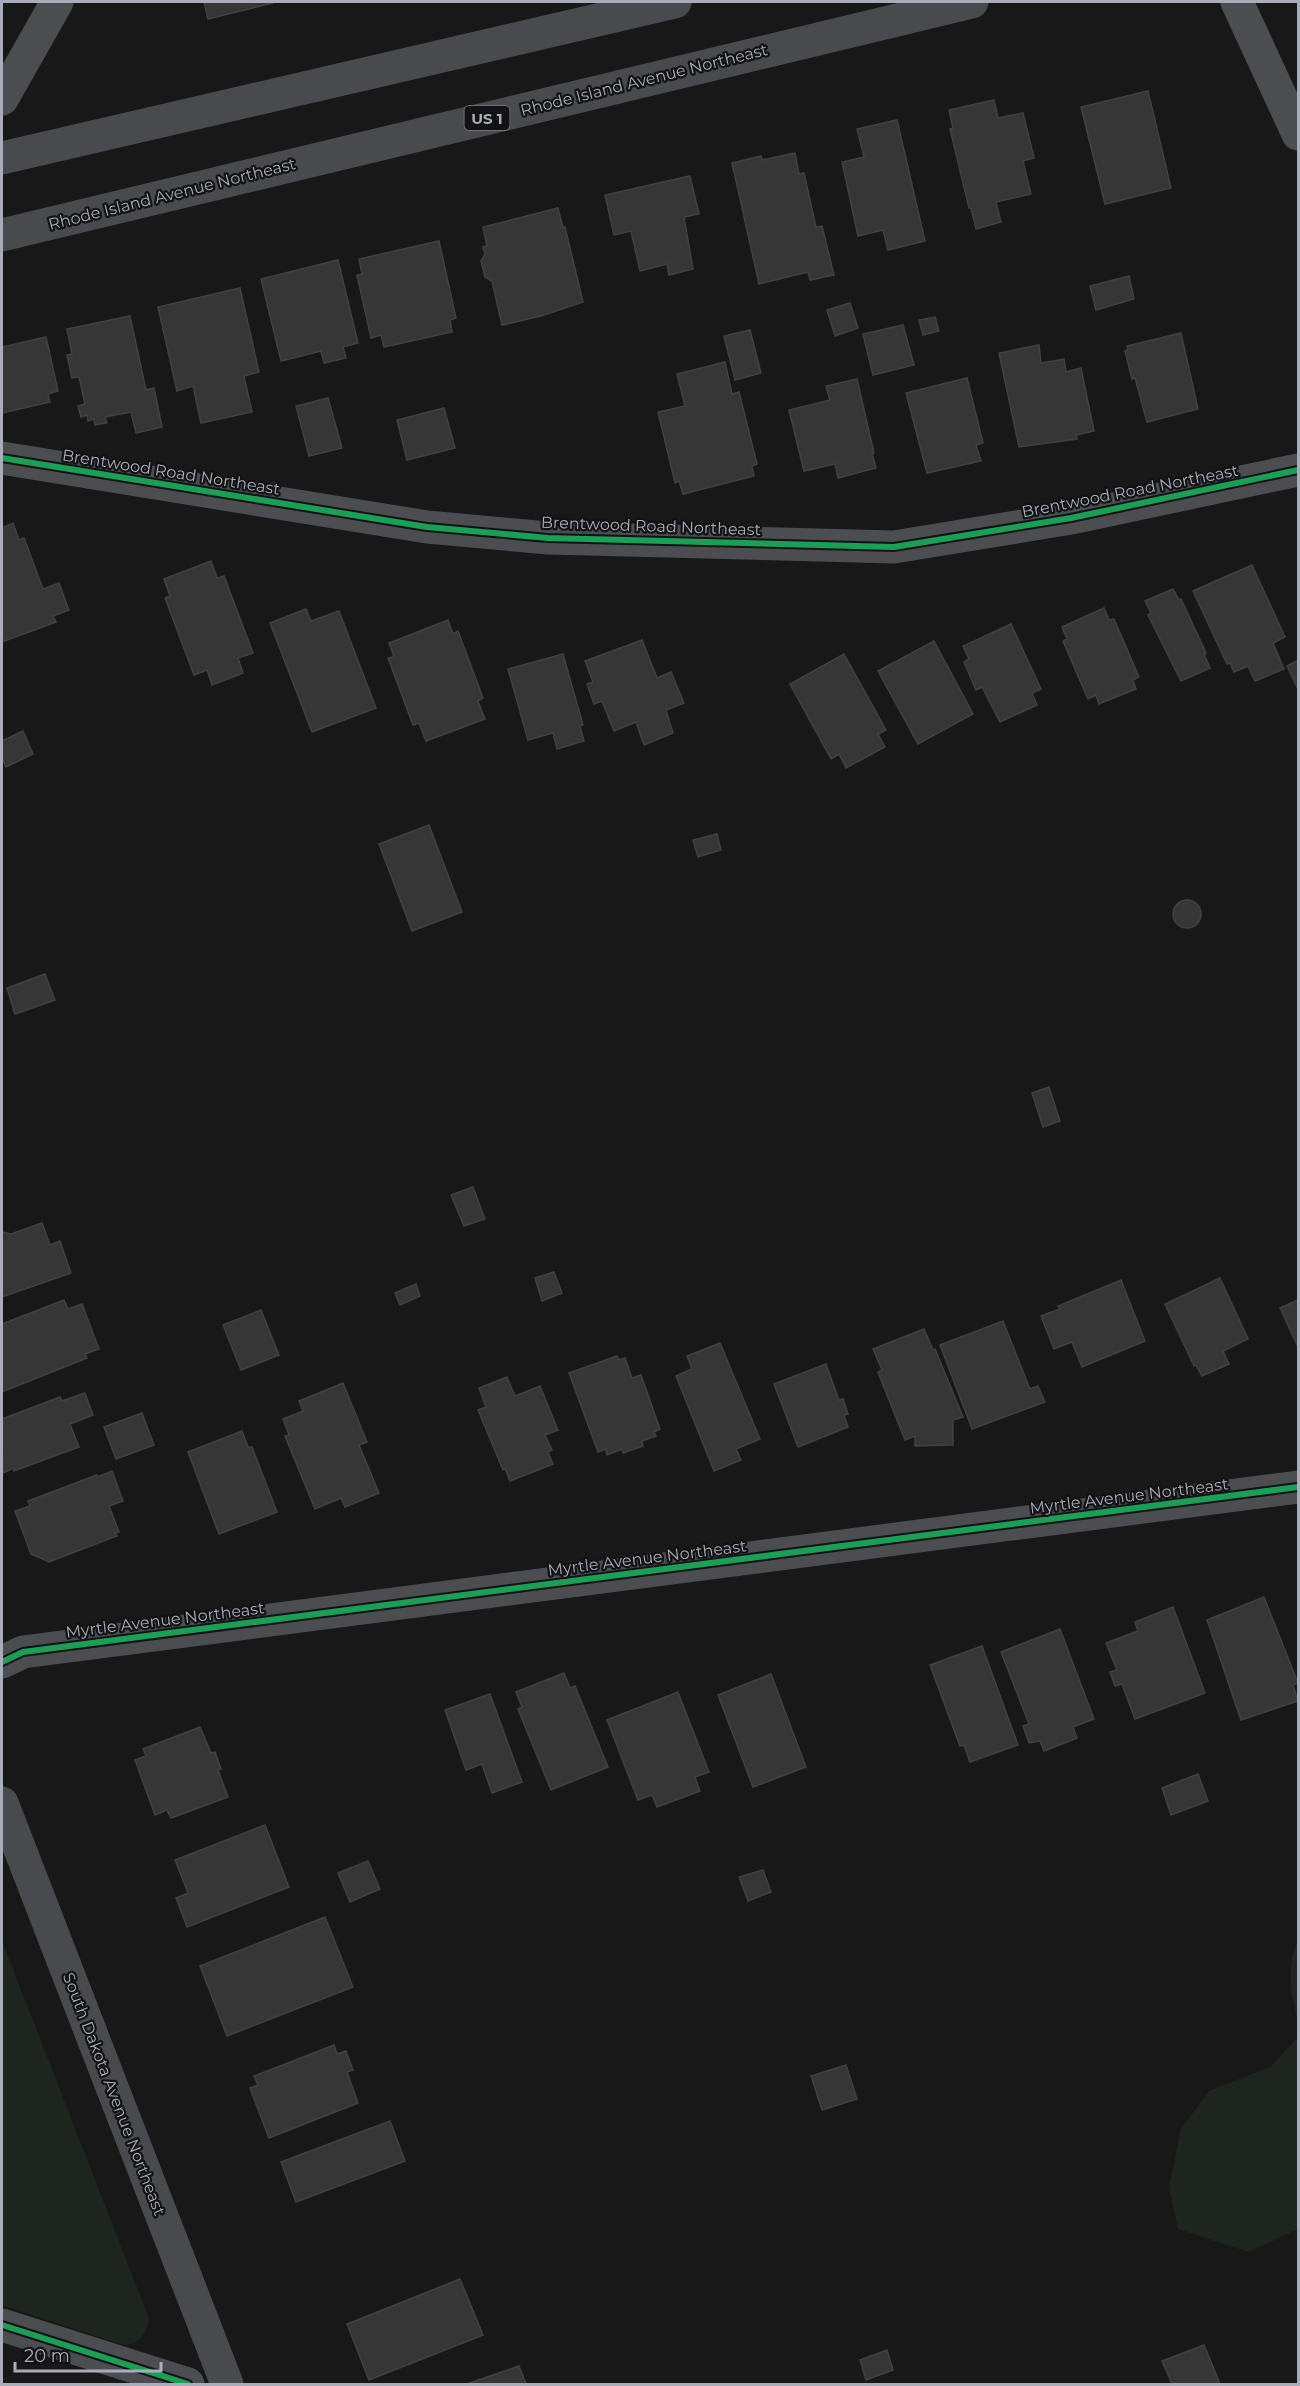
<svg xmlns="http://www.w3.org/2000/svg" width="1300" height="2386" viewBox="0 0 1300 2386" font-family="Montserrat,sans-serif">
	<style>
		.green { fill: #1e251f }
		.building { fill: #363637; stroke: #404144; stroke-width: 1.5 }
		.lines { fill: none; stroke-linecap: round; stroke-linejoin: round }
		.minor { stroke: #4c4d51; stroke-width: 33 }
		.major { stroke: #494a4d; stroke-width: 33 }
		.cycleway-casing { stroke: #121214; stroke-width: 10 }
		.cycleway { stroke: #1a9f57; stroke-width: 6 }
		.labels { text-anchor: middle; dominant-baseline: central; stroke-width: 4.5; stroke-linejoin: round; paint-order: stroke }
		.shield { fill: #121214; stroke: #7c7e88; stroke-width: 1.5 }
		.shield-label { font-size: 15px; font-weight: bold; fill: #a9adb9 }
		.street-label { font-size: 16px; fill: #a9adb9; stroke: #121214 }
	</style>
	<rect width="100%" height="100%" fill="#181818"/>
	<g class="green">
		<path d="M 1298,1940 L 1298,2022 C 1291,1994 1286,1967 1298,1940 Z"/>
		<path d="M 2,1941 L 148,2316 C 149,2333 138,2347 120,2344 L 2,2305 Z"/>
		<path d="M 1298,2037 L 1298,2229 L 1249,2252 L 1178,2229 L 1169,2187 L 1181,2129 L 1209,2091 L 1270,2067 Z"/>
	</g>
	<g class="building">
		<path d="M 204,2 L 273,2 L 273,3 L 208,19 Z"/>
		<path d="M 1148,91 L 1171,188 L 1105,204 L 1081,107 Z"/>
		<path d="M 994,100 L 998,118 L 1023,113 L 1034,158 L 1023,161 L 1031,194 L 996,202 L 1001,222 L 976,229 L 971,208 L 969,208 L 950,129 L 953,128 L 949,110 Z"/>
		<path d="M 897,120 L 925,241 L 888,250 L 883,230 L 858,236 L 842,162 L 864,157 L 857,129 Z"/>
		<path d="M 795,153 L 799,174 L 804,173 L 816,227 L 822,226 L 834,275 L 810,280 L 808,272 L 759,284 L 732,163 L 761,156 L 762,160 Z"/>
		<path d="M 690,176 L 699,214 L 684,217 L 693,269 L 669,275 L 667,264 L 640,271 L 631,231 L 614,235 L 605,195 Z"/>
		<path d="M 558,208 L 563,228 L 565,227 L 583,302 L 541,316 L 502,325 L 492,281 L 485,277 L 481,261 L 485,254 L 483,247 L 487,246 L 483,227 Z"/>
		<path d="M 439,241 L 456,318 L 450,320 L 452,332 L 384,347 L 381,335 L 371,338 L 357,275 L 362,274 L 359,259 Z"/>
		<path d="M 338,260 L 358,343 L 343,347 L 346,358 L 324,363 L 321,351 L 281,361 L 261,279 Z"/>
		<path d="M 1129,276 L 1134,299 L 1096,310 L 1090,286 Z"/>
		<path d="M 240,288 L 259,372 L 244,376 L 252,412 L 201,423 L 193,386 L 177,391 L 158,307 Z"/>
		<path d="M 850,303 L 858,328 L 835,336 L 827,310 Z"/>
		<path d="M 130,316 L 146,390 L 154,388 L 162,427 L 136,433 L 131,412 L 105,417 L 107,423 L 95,425 L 94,419 L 88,421 L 87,415 L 81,417 L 78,406 L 85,404 L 79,377 L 72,378 L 67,355 L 72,354 L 67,329 Z"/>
		<path d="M 935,317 L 939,331 L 923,335 L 919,320 Z"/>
		<path d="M 903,325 L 914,365 L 873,375 L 863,334 Z"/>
		<path d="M 750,330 L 761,373 L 735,380 L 724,336 Z"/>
		<path d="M 1181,333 L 1198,409 L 1147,422 L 1135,378 L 1132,379 L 1125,351 L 1128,350 L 1127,346 Z"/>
		<path d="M 46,337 L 58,391 L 48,394 L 50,402 L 2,413 L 2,347 Z"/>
		<path d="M 1039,345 L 1041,363 L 1064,359 L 1066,372 L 1081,368 L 1094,431 L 1076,435 L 1077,439 L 1019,447 L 999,353 Z"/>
		<path d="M 725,362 L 732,394 L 739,392 L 757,464 L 752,466 L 754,476 L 683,494 L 679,481 L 675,483 L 658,412 L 685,406 L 677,374 Z"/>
		<path d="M 967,378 L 983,443 L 976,445 L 981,461 L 927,473 L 906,393 Z"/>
		<path d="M 857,379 L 874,453 L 872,453 L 876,468 L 838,478 L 835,464 L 804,471 L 789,410 L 830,400 L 826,386 Z"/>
		<path d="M 328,398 L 342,448 L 309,456 L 296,406 Z"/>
		<path d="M 444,408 L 455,448 L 407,460 L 397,420 Z"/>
		<path d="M 13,523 L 19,540 L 24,538 L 43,589 L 59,583 L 69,610 L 53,616 L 56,622 L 2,642 L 2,528 Z"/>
		<path d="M 211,561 L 217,578 L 224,576 L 253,653 L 238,658 L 243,673 L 212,685 L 207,670 L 194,675 L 165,598 L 170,596 L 164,579 Z"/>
		<path d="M 1252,565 L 1285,637 L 1273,643 L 1284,669 L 1255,681 L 1248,666 L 1234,672 L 1230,663 L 1227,664 L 1193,591 Z"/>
		<path d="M 1173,589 L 1179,600 L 1181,599 L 1206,653 L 1204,654 L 1210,668 L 1181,681 L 1148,615 L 1151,613 L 1145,601 Z"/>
		<path d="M 1104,608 L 1109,620 L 1114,619 L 1139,677 L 1133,680 L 1136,689 L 1099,704 L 1096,695 L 1088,699 L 1063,641 L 1067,639 L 1062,627 Z"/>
		<path d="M 306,609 L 311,621 L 339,611 L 376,708 L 312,732 L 270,623 Z"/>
		<path d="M 448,620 L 453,634 L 458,631 L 483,698 L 478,701 L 485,719 L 426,741 L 419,723 L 413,725 L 388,658 L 394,657 L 389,643 Z"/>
		<path d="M 1011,624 L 1041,689 L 1032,693 L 1037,705 L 1000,722 L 982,687 L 976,690 L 964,662 L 969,659 L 963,646 Z"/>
		<path d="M 642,640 L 657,678 L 671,672 L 684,703 L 666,710 L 673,733 L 644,745 L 636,722 L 614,731 L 602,701 L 594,704 L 587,684 L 593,682 L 585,661 Z"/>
		<path d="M 934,641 L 973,714 L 918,744 L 878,671 Z"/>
		<path d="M 563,654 L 583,725 L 580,726 L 584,741 L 557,749 L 553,733 L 528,740 L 508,669 Z"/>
		<path d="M 844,654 L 886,730 L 878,734 L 885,747 L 846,768 L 839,754 L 831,759 L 790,684 Z"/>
		<path d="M 1298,660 L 1298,689 L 1287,666 Z"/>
		<path d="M 23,731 L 33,754 L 6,767 L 2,757 L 2,741 Z"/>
		<path d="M 429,825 L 462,912 L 412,931 L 379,844 Z"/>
		<path d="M 717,834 L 721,850 L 698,857 L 693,840 Z"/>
		<circle cx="1187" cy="914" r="14"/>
		<path d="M 45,974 L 55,1000 L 15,1014 L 7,988 Z"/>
		<path d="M 1049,1087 L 1060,1121 L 1043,1127 L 1032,1093 Z"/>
		<path d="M 473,1187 L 485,1219 L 464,1226 L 451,1195 Z"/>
		<path d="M 42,1223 L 50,1245 L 60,1241 L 71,1273 L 2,1297 L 2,1232 L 11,1234 Z"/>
		<path d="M 554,1272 L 562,1293 L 542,1301 L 535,1278 Z"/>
		<path d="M 1220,1278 L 1248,1339 L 1223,1351 L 1229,1364 L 1202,1376 L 1196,1365 L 1194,1366 L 1165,1304 Z"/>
		<path d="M 1121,1280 L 1145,1341 L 1082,1367 L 1072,1342 L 1054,1349 L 1041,1316 L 1060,1309 L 1058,1306 Z"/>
		<path d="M 416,1284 L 420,1296 L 400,1305 L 395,1293 Z"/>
		<path d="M 64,1300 L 68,1309 L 82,1304 L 99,1349 L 85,1354 L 87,1358 L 2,1392 L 2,1324 Z"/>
		<path d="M 1298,1300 L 1298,1347 L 1280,1308 Z"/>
		<path d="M 261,1310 L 279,1355 L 241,1370 L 223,1325 Z"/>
		<path d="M 1003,1321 L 1030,1389 L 1038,1386 L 1045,1402 L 972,1429 L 940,1345 Z"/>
		<path d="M 924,1329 L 933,1350 L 935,1349 L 963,1417 L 953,1420 L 953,1445 L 915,1446 L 915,1436 L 905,1440 L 878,1372 L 882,1370 L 873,1349 Z"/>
		<path d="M 720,1343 L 760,1439 L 736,1449 L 741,1460 L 714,1471 L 676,1376 L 692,1369 L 687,1356 Z"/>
		<path d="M 617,1356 L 619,1360 L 625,1358 L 632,1378 L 641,1375 L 660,1429 L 654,1432 L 656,1436 L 642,1441 L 643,1446 L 623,1453 L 622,1449 L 607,1455 L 606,1449 L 598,1452 L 569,1373 Z"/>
		<path d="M 826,1364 L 839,1400 L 843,1399 L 848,1414 L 844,1415 L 848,1427 L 798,1447 L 774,1384 Z"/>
		<path d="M 507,1377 L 515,1396 L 540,1386 L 558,1430 L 545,1435 L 552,1450 L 548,1452 L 553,1464 L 510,1481 L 505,1469 L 503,1470 L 478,1410 L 486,1407 L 479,1388 Z"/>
		<path d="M 343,1383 L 367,1442 L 359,1445 L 379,1493 L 345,1507 L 341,1498 L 315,1509 L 285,1436 L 289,1435 L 283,1419 L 303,1411 L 299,1401 Z"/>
		<path d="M 85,1393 L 93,1415 L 70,1424 L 79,1447 L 14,1471 L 14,1468 L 3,1473 L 2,1419 L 60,1397 L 62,1401 Z"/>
		<path d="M 142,1413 L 154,1445 L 116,1459 L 104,1427 Z"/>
		<path d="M 242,1431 L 248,1447 L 252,1447 L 277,1512 L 219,1534 L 188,1452 Z"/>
		<path d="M 112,1471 L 123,1501 L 109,1506 L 119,1532 L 115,1533 L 117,1536 L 49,1562 L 31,1554 L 15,1511 L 30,1506 L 28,1501 L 97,1475 L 98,1477 Z"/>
		<path d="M 1264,1597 L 1298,1683 L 1293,1685 L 1298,1701 L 1241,1720 L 1207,1620 Z"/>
		<path d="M 1173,1607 L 1205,1693 L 1135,1719 L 1122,1684 L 1115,1686 L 1110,1672 L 1117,1670 L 1106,1643 L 1138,1631 L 1135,1622 Z"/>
		<path d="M 1060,1629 L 1094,1719 L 1073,1727 L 1077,1738 L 1044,1751 L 1040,1741 L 1029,1743 L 1023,1726 L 1029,1724 L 1001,1652 Z"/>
		<path d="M 982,1646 L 1018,1745 L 970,1762 L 964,1745 L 960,1746 L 930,1665 Z"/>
		<path d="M 564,1673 L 570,1688 L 575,1686 L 608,1767 L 551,1790 L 518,1709 L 522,1707 L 516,1692 Z"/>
		<path d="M 771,1674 L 806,1767 L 753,1787 L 718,1695 Z"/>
		<path d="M 678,1692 L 709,1772 L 695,1777 L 700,1791 L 657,1807 L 652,1795 L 638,1800 L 607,1720 Z"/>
		<path d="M 490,1694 L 522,1782 L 492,1793 L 482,1764 L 466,1770 L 445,1710 Z"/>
		<path d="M 200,1727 L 211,1753 L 215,1752 L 221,1769 L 218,1770 L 228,1797 L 171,1818 L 167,1810 L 155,1815 L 135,1760 L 146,1756 L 143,1749 Z"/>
		<path d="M 1198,1774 L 1208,1801 L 1171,1815 L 1162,1788 Z"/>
		<path d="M 265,1825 L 289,1887 L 187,1927 L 176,1898 L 188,1893 L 175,1860 Z"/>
		<path d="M 368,1861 L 380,1889 L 350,1902 L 338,1873 Z"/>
		<path d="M 763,1870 L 771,1892 L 748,1901 L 739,1877 Z"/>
		<path d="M 325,1917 L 353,1987 L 227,2036 L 200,1966 Z"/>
		<path d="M 334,2045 L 337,2054 L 346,2051 L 353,2070 L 347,2072 L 358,2103 L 269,2138 L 250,2088 L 258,2085 L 254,2076 Z"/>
		<path d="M 846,2065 L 857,2099 L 822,2110 L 811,2076 Z"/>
		<path d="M 390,2121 L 405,2161 L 296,2202 L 281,2162 Z"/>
		<path d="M 460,2279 L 483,2335 L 369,2380 L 347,2324 Z"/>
		<path d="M 1204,2345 L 1220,2384 L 1172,2384 L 1162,2361 Z"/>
		<path d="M 887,2350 L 893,2370 L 866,2380 L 860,2360 Z"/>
		<path d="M 519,2366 L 526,2384 L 467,2384 Z"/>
	</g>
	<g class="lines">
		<g class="minor">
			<path d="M 1237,2 L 1298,134"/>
			<path d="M 2,99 L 57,2"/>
			<path d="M 2,458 L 427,527 L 548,538 L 894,547 L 1071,518 L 1298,470"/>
			<path d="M 2,1662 L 23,1652 L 1298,1487"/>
			<path d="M 2,2325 L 188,2384"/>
		</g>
		<g class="major">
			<path d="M 2,158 L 675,2"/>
			<path d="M 2,235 L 972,2"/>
			<path d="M 2,1803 L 227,2384"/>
		</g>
		<defs>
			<g id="cycleway">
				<path d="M 2,458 L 427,527 L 548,538 L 894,547 L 1071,518 L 1298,470"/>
				<path d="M 2,1662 L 23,1652 L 1298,1487"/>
				<path d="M 2,2325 L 188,2384"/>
			</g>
		</defs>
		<use href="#cycleway" class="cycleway-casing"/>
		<use href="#cycleway" class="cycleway"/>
	</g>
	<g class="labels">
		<rect class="shield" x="464.5" y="106" width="45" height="24" rx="4.5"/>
		<g class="shield-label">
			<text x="487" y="118">US 1</text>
		</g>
		<g class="street-label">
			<text transform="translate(644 80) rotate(-14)">Rhode Island Avenue Northeast</text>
			<text transform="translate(172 194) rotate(-14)">Rhode Island Avenue Northeast</text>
			<text transform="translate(171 472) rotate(9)">Brentwood Road Northeast</text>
			<text transform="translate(1130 491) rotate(-11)">Brentwood Road Northeast</text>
			<text transform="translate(651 526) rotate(2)">Brentwood Road Northeast</text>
			<text transform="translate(1129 1496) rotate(-7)">Myrtle Avenue Northeast</text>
			<text transform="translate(647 1558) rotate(-7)">Myrtle Avenue Northeast</text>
			<text transform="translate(165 1620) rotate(-7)">Myrtle Avenue Northeast</text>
			<text transform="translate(114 2094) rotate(69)">South Dakota Avenue Northeast</text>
		</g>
	</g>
	<rect width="1300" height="2386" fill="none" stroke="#a9adb9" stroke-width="6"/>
	<path d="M15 2362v9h146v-9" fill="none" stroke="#a9adb9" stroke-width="3"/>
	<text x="24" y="2362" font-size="18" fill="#a9adb9" stroke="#121214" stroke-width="4.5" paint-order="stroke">20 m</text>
</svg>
